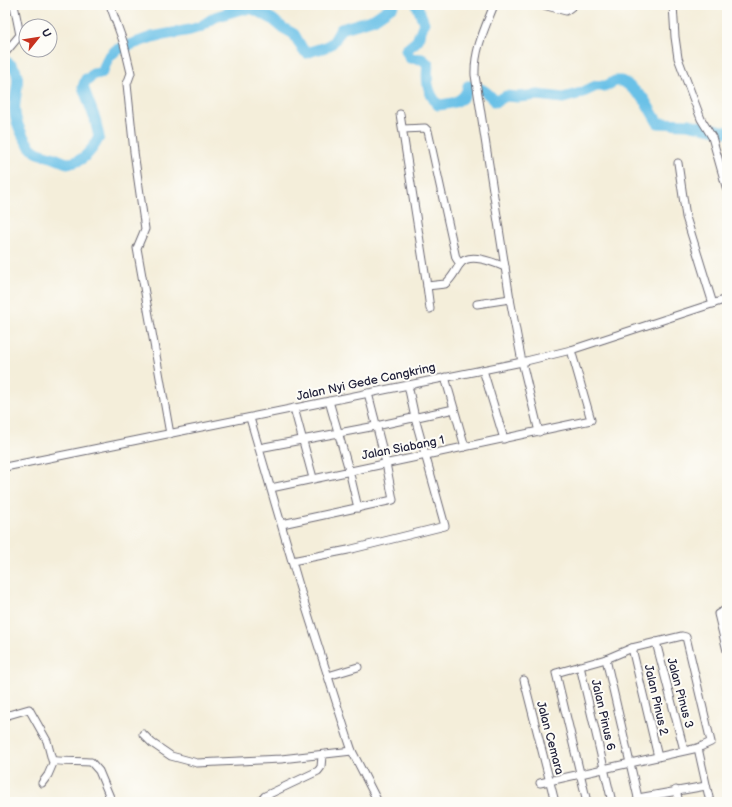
<svg xmlns="http://www.w3.org/2000/svg" width="732" height="807" viewBox="0 0 732 807" font-family="'Balsamiq Sans',sans-serif">
	<style>
		.lines { fill: none; stroke-linecap: round; stroke-linejoin: round }
		.river { stroke: #6ac1e7; stroke-width: 11 }
		.minor-casing { stroke: #6c6973; stroke-width: 9 }
		.minor { stroke: #fff; stroke-width: 7 }
		.labels { text-anchor: middle; dominant-baseline: central; stroke-width: 4; stroke-linejoin: round; paint-order: stroke }
		.street-label { font-size: 12px; fill: #22223b; stroke: #fdfcf7 }
	</style>
	<rect width="100%" height="100%" fill="#fdfcf7"/>
	<filter id="ink" filterUnits="userSpaceOnUse"><feTurbulence type="fractalNoise" baseFrequency=".025" numOctaves="2"/><feDisplacementMap in="SourceGraphic" scale="8" xChannelSelector="R" yChannelSelector="G"/><feConvolveMatrix kernelMatrix="1 2 1 2 8 2 1 2 1" color-interpolation-filters="sRGB"/></filter>
	<filter id="wash" filterUnits="userSpaceOnUse"><feTurbulence type="fractalNoise" baseFrequency=".012" numOctaves="4" result="noise"/><feDisplacementMap in="SourceGraphic" scale="16" xChannelSelector="R" yChannelSelector="G"/><feGaussianBlur stdDeviation="0.9" result="paint"/><feColorMatrix in="noise" values="0 0 0 0 0 0 0 0 0 0 0 0 0 0 0 0 0 1.4 0 .05"/><feComposite in="paint" operator="in"/></filter>
	<g filter="url(#wash)">
		<rect width="100%" height="100%" fill="#f4eeda"/>
		<g class="lines">
			<g class="river">
				<path d="M 417,5 L 424,23 L 417,41 L 406,50 L 410,58 L 422,59 L 428,64 C 426,80 427,92 438,105 C 451,104 466,102 468,86 C 479,85 490,94 495,102 L 506,96 L 518,97 L 538,95 L 563,98 L 581,93 L 596,86 L 606,86 L 615,81 L 621,81 L 627,84 L 644,99 L 658,123 L 688,124 L 727,132"/>
				<path d="M 5,61 C 28,71 12,95 15,113 C 16,122 22,136 28,144 C 34,153 41,154 51,157 C 56,158 62,162 68,163 C 84,163 93,149 99,137 L 95,119 L 83,87 L 86,79 L 89,79 L 93,74 L 101,73 L 103,71 L 108,58 L 116,50 L 152,37 L 190,30 L 200,27 L 215,17 L 241,9 L 253,9 L 272,19 L 283,28 L 294,34 L 303,50 L 307,53 C 315,49 326,49 332,43 C 336,40 338,33 341,29 L 374,19 L 394,5"/>
			</g>
		</g>
	</g>
	<g filter="url(#ink)">
		<g class="lines">
			<defs>
				<g id="minor">
					<path d="M 110,5 L 124,44 L 131,73 L 127,84 L 134,152 L 145,229 L 137,248 L 170,434"/>
					<path d="M 494,5 C 485,28 474,50 475,75 L 510,299 L 522,362 L 539,432"/>
					<path d="M 543,5 L 566,11 L 574,5"/>
					<path d="M 673,5 L 675,37 L 678,58 L 701,119 L 712,137 L 727,190"/>
					<path d="M 5,53 L 20,35 L 14,5"/>
					<path d="M 400,114 L 427,286 L 445,284 C 452,279 455,271 460,264 C 469,252 493,262 505,267"/>
					<path d="M 403,129 L 425,128 L 428,131 L 454,249 L 456,258 L 460,264"/>
					<path d="M 678,163 L 686,217 L 713,304"/>
					<path d="M 427,286 L 430,309"/>
					<path d="M 477,304 L 510,299"/>
					<path d="M 483,370 L 504,439"/>
					<path d="M 445,377 L 465,447"/>
					<path d="M 329,401 L 349,470 L 358,508"/>
					<path d="M 294,408 L 313,478"/>
					<path d="M 250,418 L 301,592 L 347,736 L 352,751 L 378,802"/>
					<path d="M 259,448 L 376,426 L 454,409"/>
					<path d="M 5,467 L 522,362 L 571,350 L 727,299"/>
					<path d="M 271,488 L 591,420 L 571,350"/>
					<path d="M 282,524 L 393,500 L 386,463 L 368,393"/>
					<path d="M 292,561 L 348,550 L 445,526 L 415,418 L 408,385"/>
					<path d="M 727,609 L 718,614 L 727,651"/>
					<path d="M 656,642 L 684,750"/>
					<path d="M 632,648 L 658,757"/>
					<path d="M 606,659 L 639,802"/>
					<path d="M 580,666 L 612,802"/>
					<path d="M 328,676 L 358,667"/>
					<path d="M 524,680 L 555,802"/>
					<path d="M 5,716 L 29,709 L 47,741 L 52,760 C 56,762 83,761 91,762 L 99,771 L 112,802"/>
					<path d="M 143,734 L 152,743 L 171,756 L 197,763 L 281,759 L 352,751"/>
					<path d="M 42,783 L 48,775 L 54,761"/>
					<path d="M 540,783 L 698,748"/>
					<path d="M 676,790 L 679,802"/>
					<path d="M 638,798 L 706,786"/>
					<path d="M 260,802 L 265,796 L 318,771 L 321,767 L 322,756"/>
					<path d="M 587,802 L 556,673 L 606,659 L 632,648 L 682,636 L 686,637 L 711,742 L 698,748 L 710,802"/>
				</g>
			</defs>
			<use href="#minor" class="minor-casing"/>
			<use href="#minor" class="minor"/>
		</g>
	</g>
	<g class="labels">
		<g class="street-label">
			<text transform="translate(366 382) rotate(-12)">Jalan Nyi Gede Cangkring</text>
			<text transform="translate(403 448) rotate(-11)">Jalan Siabang 1</text>
			<text transform="translate(680 693) rotate(75)">Jalan Pinus 3</text>
			<text transform="translate(656 700) rotate(77)">Jalan Pinus 2</text>
			<text transform="translate(603 715) rotate(77)">Jalan Pinus 6</text>
			<text transform="translate(550 738) rotate(75)">Jalan Cemara</text>
		</g>
	</g>
	<rect width="732" height="807" fill="none" stroke="#fdfcf7" stroke-width="20"/>
	<g transform="translate(38 38) rotate(60)"><circle r="19" fill="#fdfcf7" stroke="#a5a5ac"/>
	<path d="M0-3L7 15L0 10L-7 15Z" fill="#c8321e"/>
	<text y="-6" font-size="11" font-weight="bold" text-anchor="middle" fill="#22223b">U</text>
	</g>
</svg>
